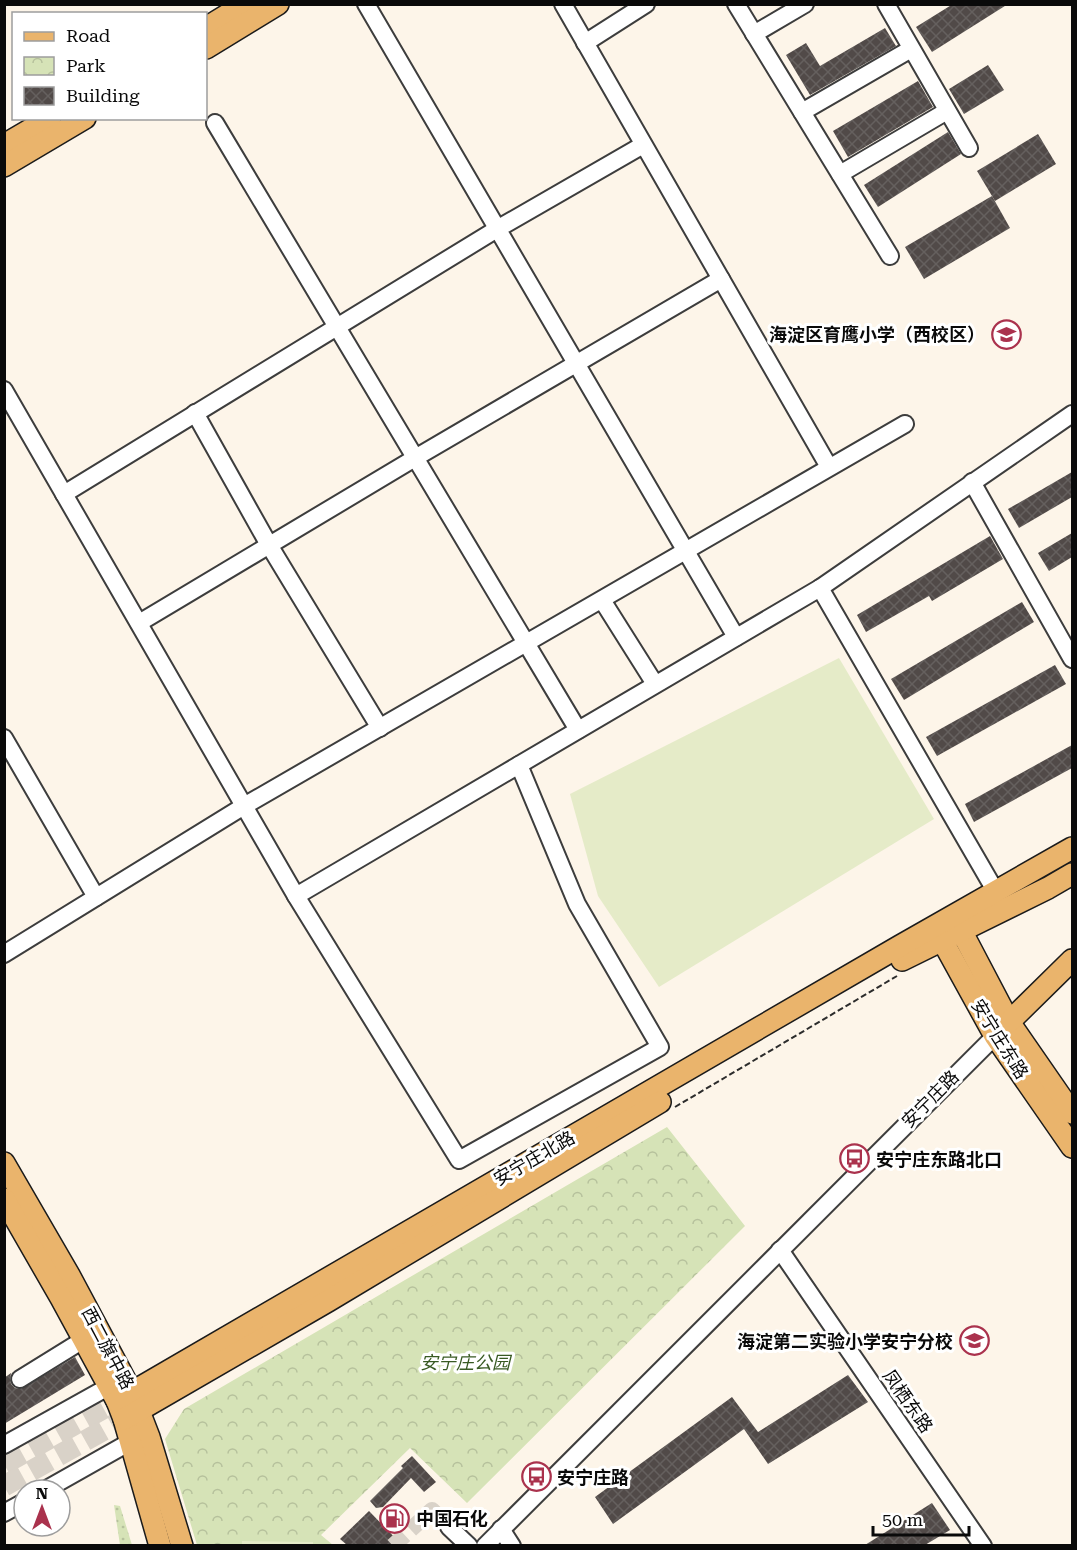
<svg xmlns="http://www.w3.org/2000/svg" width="1077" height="1550" viewBox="0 0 1077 1550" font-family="'Roboto Serif','Noto Sans SC',serif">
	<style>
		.park { fill: url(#park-crowns) }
		.garden { fill: url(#garden-dots) }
		.pitch { fill: #e5ebc8 }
		.building { fill: url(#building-cross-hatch) }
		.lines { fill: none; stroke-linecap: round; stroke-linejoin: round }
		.minor-tunnel { stroke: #d9d2c8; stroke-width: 16; stroke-dasharray: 16 8; stroke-linecap: butt }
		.major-tunnel { stroke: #d9d2c8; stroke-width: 21; stroke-dasharray: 21 10; stroke-linecap: butt }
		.minor-casing { stroke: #3d3d3d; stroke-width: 20 }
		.major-casing { stroke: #1b1b1b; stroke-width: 24 }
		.path { stroke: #2c2c2c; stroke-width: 2; stroke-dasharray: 6 3; stroke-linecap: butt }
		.minor { stroke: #fff; stroke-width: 16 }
		.major { stroke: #eab46c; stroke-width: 21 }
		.labels { text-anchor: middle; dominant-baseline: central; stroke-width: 6; stroke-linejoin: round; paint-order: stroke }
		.poi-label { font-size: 18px; font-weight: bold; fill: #0a0a0a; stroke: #fff; text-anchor: start }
		.street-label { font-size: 18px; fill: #0a0a0a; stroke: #fff }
		.park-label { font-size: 18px; font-style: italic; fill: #385a22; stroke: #fff }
	</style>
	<defs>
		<pattern id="park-crowns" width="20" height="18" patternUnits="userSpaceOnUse" patternTransform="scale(1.5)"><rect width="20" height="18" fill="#d6e3b7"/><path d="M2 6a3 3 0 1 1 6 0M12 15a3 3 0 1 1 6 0" fill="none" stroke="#b6c19c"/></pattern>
		<pattern id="garden-dots" width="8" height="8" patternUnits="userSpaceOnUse" patternTransform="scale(1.5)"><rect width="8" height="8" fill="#d6e3b7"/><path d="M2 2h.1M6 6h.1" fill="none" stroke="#b6c19c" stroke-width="1.8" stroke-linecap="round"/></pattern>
		<pattern id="building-cross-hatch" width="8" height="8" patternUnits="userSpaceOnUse" patternTransform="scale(1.5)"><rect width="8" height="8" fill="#514a48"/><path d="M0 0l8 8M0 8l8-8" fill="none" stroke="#65605e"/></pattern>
	</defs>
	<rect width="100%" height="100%" fill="#fdf5e9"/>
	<path class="park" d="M 667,1127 L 745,1226 L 467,1503 L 410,1448 L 321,1535 L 333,1545 L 197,1545 L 165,1439 L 184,1409 Z"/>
	<path class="garden" d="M 114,1505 L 120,1506 L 132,1545 L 120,1545 Z"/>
	<g class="pitch">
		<path d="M 839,658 L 934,819 L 659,987 L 598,896 L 570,794 Z"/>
		<path d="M 242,1541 L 313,1542 L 313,1545 L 242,1545 Z"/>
	</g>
	<g class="building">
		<path d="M 953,4 L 1008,4 L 932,52 L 916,27 Z"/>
		<path d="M 885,28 L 896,46 L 810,95 L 786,55 L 806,43 L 820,66 Z"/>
		<path d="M 988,65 L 1004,90 L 964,114 L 949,89 Z"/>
		<path d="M 918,81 L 933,107 L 848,157 L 833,131 Z"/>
		<path d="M 948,132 L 961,154 L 878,207 L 864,185 Z"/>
		<path d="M 1038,134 L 1056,164 L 995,201 L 977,171 Z"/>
		<path d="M 992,196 L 1010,228 L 924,279 L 905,247 Z"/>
		<path d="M 1072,472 L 1072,497 L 1019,528 L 1008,509 Z"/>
		<path d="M 1072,533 L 1072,557 L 1049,571 L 1038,553 Z"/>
		<path d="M 990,536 L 1003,559 L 932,601 L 929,596 L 866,632 L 857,615 Z"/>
		<path d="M 1022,602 L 1034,622 L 904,700 L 891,679 Z"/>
		<path d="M 1055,665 L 1066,684 L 937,756 L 926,737 Z"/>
		<path d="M 1072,745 L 1072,768 L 974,822 L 965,804 Z"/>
		<path d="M 75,1357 L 85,1375 L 4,1424 L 4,1378 L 11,1373 L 10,1379 L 11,1384 L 15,1388 L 21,1389 Z"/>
		<path d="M 848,1375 L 868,1402 L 768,1464 L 744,1429 L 613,1524 L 595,1497 L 732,1397 L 758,1432 Z"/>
		<path d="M 412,1456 L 436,1482 L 424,1492 L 411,1478 L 383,1507 L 376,1508 L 370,1501 L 403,1468 L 401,1466 Z"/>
		<path d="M 932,1503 L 950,1530 L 925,1545 L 865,1545 Z"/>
		<path d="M 369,1511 L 402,1545 L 347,1545 L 340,1539 Z"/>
	</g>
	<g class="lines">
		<path class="minor-tunnel" d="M 393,1546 L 432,1510 L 449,1527"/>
		<g class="major-tunnel">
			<path d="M 4,1464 L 117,1401"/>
			<path d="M 4,1486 L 124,1419"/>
		</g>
		<defs>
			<g id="minor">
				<path d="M 366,4 L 736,637"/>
				<path d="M 563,4 L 829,467"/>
				<path d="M 736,4 L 890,256"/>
				<path d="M 886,4 L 969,148"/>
				<path d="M 754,34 L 805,4"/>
				<path d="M 585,43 L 646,4"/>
				<path d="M 802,112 L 911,49"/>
				<path d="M 215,123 L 578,730"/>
				<path d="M 840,174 L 947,111"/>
				<path d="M 4,390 L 296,896 L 459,1160 L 660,1047 L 577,904 L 519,765"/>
				<path d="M 195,413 L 269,545 L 380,728"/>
				<path d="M 972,482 L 1072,659"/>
				<path d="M 64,494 L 497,229 L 643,145"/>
				<path d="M 820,588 L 996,892"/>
				<path d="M 602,600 L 655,684"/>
				<path d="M 139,623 L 415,458 L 721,279"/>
				<path d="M 4,738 L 96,897"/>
				<path d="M 296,896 L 820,588 L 1072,414"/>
				<path d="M 4,954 L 244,806 L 905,424"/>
				<path d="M 780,1250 L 983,1546"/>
				<path d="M 20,1379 L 83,1340"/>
				<path d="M 4,1445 L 108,1387"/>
				<path d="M 45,1490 L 130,1442"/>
				<path d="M 4,1513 L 24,1502"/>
				<path d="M 449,1527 L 469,1546"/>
				<path d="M 501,1529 L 512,1546"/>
				<path d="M 485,1546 L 1002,1029"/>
			</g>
			<g id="major">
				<path d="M 206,28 L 245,4"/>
				<path d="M 206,48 L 278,4"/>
				<path d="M 4,145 L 50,118"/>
				<path d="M 4,166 L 85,118"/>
				<path d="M 955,919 L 1009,1022 L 1072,1113"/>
				<path d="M 936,929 L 995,1036 L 1072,1147"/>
				<path d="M 902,960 L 1048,888 L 1072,874"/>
				<path d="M 1009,1022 L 1072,960"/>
				<path d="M 4,1163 L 69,1275 L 132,1393 L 149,1437 L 182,1546"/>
				<path d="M 4,1199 L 61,1298 L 117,1401 L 124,1419 L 160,1546"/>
				<path d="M 117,1401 L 900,946 L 1072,848"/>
				<path d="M 124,1419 L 328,1301 L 660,1102"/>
			</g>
		</defs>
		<use href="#minor" class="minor-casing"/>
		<use href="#major" class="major-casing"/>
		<path class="path" d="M 675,1107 L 897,976"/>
		<use href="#minor" class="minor"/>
		<use href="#major" class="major"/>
	</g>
	<defs>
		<symbol id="school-ring" viewBox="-11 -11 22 22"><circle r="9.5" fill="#fff" stroke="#aa324d" stroke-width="1.5"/><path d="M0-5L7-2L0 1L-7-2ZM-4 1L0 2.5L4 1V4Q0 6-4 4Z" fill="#aa324d"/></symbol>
		<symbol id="bus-ring" viewBox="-11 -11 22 22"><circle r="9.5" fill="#fff" stroke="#aa324d" stroke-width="1.5"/><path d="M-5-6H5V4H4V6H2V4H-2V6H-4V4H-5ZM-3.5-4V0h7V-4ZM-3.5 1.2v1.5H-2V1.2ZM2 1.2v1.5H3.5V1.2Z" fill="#aa324d"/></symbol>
		<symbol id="fuel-ring" viewBox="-11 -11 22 22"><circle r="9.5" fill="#fff" stroke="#aa324d" stroke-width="1.5"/><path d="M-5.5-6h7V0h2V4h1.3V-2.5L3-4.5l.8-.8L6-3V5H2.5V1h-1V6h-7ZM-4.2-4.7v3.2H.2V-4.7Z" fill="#aa324d"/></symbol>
	</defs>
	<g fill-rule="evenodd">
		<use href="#school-ring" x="990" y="318" width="33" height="33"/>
		<use href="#bus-ring" x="838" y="1142" width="33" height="33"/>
		<use href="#school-ring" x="958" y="1324" width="33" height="33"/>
		<use href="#bus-ring" x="520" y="1460" width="33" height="33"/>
		<use href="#fuel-ring" x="378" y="1502" width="33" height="33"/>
	</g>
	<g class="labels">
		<g class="poi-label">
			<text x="985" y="334" text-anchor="end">海淀区育鹰小学（西校区）</text>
			<text x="876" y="1159">安宁庄东路北口</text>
			<text x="953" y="1341" text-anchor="end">海淀第二实验小学安宁分校</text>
			<text x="557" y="1477">安宁庄路</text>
			<text x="416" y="1518">中国石化</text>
		</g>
		<g class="street-label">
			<text transform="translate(1000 1039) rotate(58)">安宁庄东路</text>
			<text transform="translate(930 1099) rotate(-45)">安宁庄路</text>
			<text transform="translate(534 1158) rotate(-30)">安宁庄北路</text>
			<text transform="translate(108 1348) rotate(62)">西二旗中路</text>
			<text transform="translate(908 1401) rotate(55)">凤栖东路</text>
		</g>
		<g class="park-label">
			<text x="465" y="1362">安宁庄公园</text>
		</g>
	</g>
	<rect width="1077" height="1550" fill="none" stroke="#0a0a0a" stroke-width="12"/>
	<rect x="12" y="12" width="195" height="108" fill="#ffffff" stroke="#9d9d9d" stroke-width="1.5"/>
	<rect x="24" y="32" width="30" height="9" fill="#eab46c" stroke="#9d9d9d" stroke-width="1.5"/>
	<text x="66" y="42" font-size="18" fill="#0a0a0a">Road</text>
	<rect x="24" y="57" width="30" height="18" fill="url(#park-crowns)" stroke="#9d9d9d" stroke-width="1.5"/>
	<text x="66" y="72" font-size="18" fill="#0a0a0a">Park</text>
	<rect x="24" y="87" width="30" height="18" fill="url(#building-cross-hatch)" stroke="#9d9d9d" stroke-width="1.5"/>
	<text x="66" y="102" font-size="18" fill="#0a0a0a">Building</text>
	<g transform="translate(42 1508)"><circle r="28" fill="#ffffff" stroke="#9d9d9d" stroke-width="1.5"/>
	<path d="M0-4.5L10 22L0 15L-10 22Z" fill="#aa324d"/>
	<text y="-9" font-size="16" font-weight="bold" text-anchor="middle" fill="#0a0a0a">N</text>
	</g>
	<path d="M873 1526v9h96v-9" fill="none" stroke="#0a0a0a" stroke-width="3"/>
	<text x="882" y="1526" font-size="18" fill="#0a0a0a" stroke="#ffffff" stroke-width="4.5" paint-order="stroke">50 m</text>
</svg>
